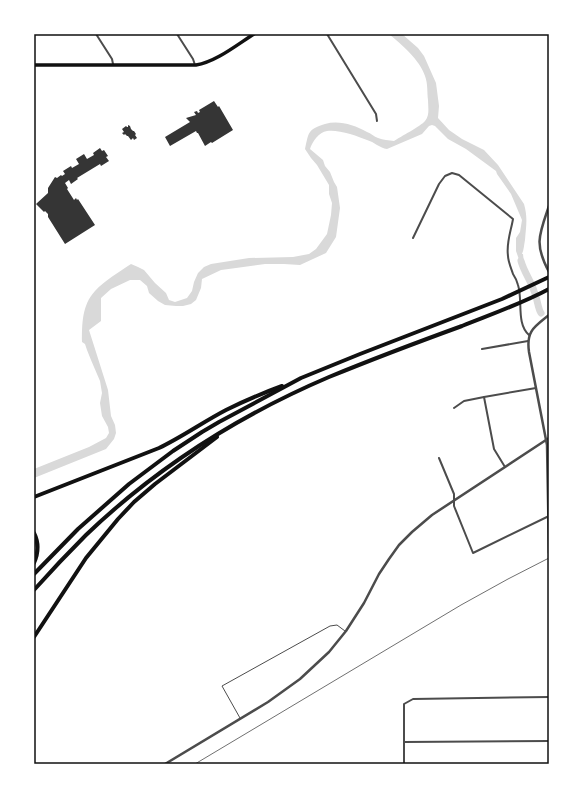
<svg xmlns="http://www.w3.org/2000/svg" width="583" height="798" viewBox="0 0 583 798" font-family="'PT Sans',sans-serif">
	<style>
		.water { fill: #d9d9d9 }
		.lines { fill: none; stroke-linecap: round; stroke-linejoin: round }
		.river { stroke: #d9d9d9; stroke-width: 7 }
		.building { fill: #353535 }
		.service { stroke: #4c4c4c; stroke-width: 1 }
		.minor { stroke: #4c4c4c; stroke-width: 2 }
		.tertiary { stroke: #4c4c4c; stroke-width: 2.5 }
		.primary { stroke: #111; stroke-width: 3.5 }
		.motorway { stroke: #111; stroke-width: 4 }
		.rail { stroke: #707070; stroke-width: 1 }
		.neatline { fill: none; stroke: #111; stroke-width: 1.5 }
	</style>
	<rect width="100%" height="100%" fill="#fff"/>
	<path class="water" d="M 389,34 L 402,34 L 418,48 L 424,56 L 436,83 L 439,106 L 438,118 L 449,130 L 462,139 L 484,150 L 498,165 L 524,204 C 528,218 526,226 525,240 C 524,245 524,249 522,254 L 523,254 L 524,263 L 525,265 L 523,271 L 516,251 L 516,238 L 520,232 L 522,220 L 511,194 L 497,174 L 496,171 L 466,149 L 448,139 L 435,126 L 432,125 L 429,126 L 422,134 L 387,149 C 380,148 374,142 367,140 C 358,136 337,129 327,131 C 319,132 312,142 310,149 L 323,160 L 325,166 L 330,172 L 334,182 L 337,187 L 340,208 L 336,237 L 326,253 L 300,265 L 284,264 L 265,264 L 236,268 L 221,270 L 202,279 L 201,288 L 196,300 L 191,304 L 183,306 L 176,306 L 165,305 L 158,301 L 149,293 L 147,286 L 140,280 L 130,280 L 111,289 L 101,298 L 101,321 L 89,330 L 108,390 L 111,416 L 115,425 L 116,433 L 114,439 L 106,449 L 34,478 L 34,469 L 89,447 L 106,438 L 109,433 L 108,427 L 102,416 L 100,403 L 102,393 L 100,381 L 91,360 L 87,350 L 85,344 L 82,342 C 82,324 82,305 95,291 C 104,281 119,272 131,264 L 138,267 L 144,270 L 155,283 L 166,293 L 169,300 L 175,302 L 187,298 L 192,291 L 194,282 L 198,273 L 204,267 L 211,264 L 249,258 L 293,257 L 309,254 L 316,249 L 327,234 L 331,215 L 332,203 L 329,194 L 329,185 L 317,165 L 311,158 L 305,149 C 309,132 307,130 325,124 C 339,120 354,125 367,132 C 371,133 374,137 378,138 C 383,140 389,140 394,141 C 400,137 421,126 425,121 C 430,115 428,107 428,100 C 427,92 428,84 425,76 C 420,60 401,44 389,34 Z"/>
	<g class="lines">
		<path class="river" d="M 521,261 C 524,272 531,281 534,291 C 537,297 538,309 541,313"/>
	</g>
	<g class="building">
		<path d="M 214,101 L 218,107 L 219,106 L 233,130 L 212,143 L 211,142 L 205,146 L 198,133 L 197,133 L 196,131 L 170,146 L 165,137 L 190,122 L 186,118 L 196,115 L 194,112 L 197,111 L 198,113 L 200,112 L 199,110 Z"/>
		<path d="M 128,125 L 130,126 L 131,129 L 133,131 L 134,131 L 136,134 L 135,135 L 137,138 L 134,140 L 133,138 L 131,140 L 128,136 L 127,136 L 125,134 L 124,135 L 122,133 L 124,132 L 122,129 L 126,126 L 127,127 L 128,127 Z"/>
		<path d="M 100,148 L 102,151 L 104,150 L 108,156 L 106,157 L 109,161 L 101,166 L 100,164 L 77,178 L 78,179 L 71,184 L 69,180 L 65,183 L 68,188 L 67,189 L 74,200 L 76,198 L 77,200 L 78,199 L 95,225 L 65,244 L 48,217 L 48,214 L 45,211 L 44,212 L 36,204 L 48,193 L 48,188 L 55,177 L 57,178 L 61,175 L 62,176 L 65,174 L 63,171 L 71,166 L 72,168 L 79,164 L 76,159 L 84,154 L 87,159 L 94,155 L 93,153 Z"/>
	</g>
	<g class="lines">
		<path class="service" d="M 240,718 L 222,686 L 330,626 L 337,625 L 345,631"/>
		<g class="minor">
			<path d="M 96,34 L 112,59 L 113,64"/>
			<path d="M 177,34 L 193,59 L 195,65"/>
			<path d="M 327,34 L 376,114 L 377,121"/>
			<path d="M 413,238 L 439,184 L 445,176 L 452,173 L 459,175 L 513,219 C 511,231 506,243 508,256 C 508,261 511,268 513,274 C 515,277 517,281 518,285 C 523,300 516,324 529,335"/>
			<path d="M 482,349 L 528,341"/>
			<path d="M 484,397 L 494,449 L 505,467"/>
			<path d="M 454,408 L 464,401 L 484,397 L 536,388"/>
			<path d="M 439,458 L 454,494 L 454,506 L 473,553 L 549,516"/>
			<path d="M 404,742 L 549,741"/>
			<path d="M 404,764 L 404,704 L 413,699 L 549,697"/>
		</g>
		<g class="tertiary">
			<path d="M 549,206 C 539,235 534,244 549,272"/>
			<path d="M 549,315 C 534,327 526,331 529,352 L 547,445 L 549,553"/>
			<path d="M 165,764 L 268,702 L 300,679 L 329,652 L 346,631 L 364,603 L 379,574 L 389,559 L 399,545 L 412,532 L 432,515 L 549,438"/>
		</g>
		<path class="primary" d="M 34,65 L 196,65 C 216,62 238,44 254,34"/>
		<g class="motorway">
			<path d="M 34,497 L 159,448 C 182,437 203,422 226,410 C 244,401 263,393 282,386"/>
			<path d="M 34,533 C 39,543 39,552 34,563"/>
			<path d="M 34,574 L 78,529 L 129,484 L 173,451 L 202,432 L 219,422 L 301,378 L 360,354 L 502,299 L 549,277"/>
			<path d="M 34,590 C 51,571 68,553 86,535 C 156,468 240,415 329,377 C 373,359 418,342 462,326 C 492,314 521,304 549,289"/>
			<path d="M 34,637 L 86,558 L 118,519 L 134,502 L 155,484 L 217,437"/>
		</g>
		<path class="rail" d="M 195,764 L 461,605 L 508,579 L 549,558"/>
	</g>
	<rect width="583" height="798" fill="none" stroke="#ffffff" stroke-width="70"/>
	<rect x="35" y="35" width="513" height="728" class="neatline"/>
</svg>
